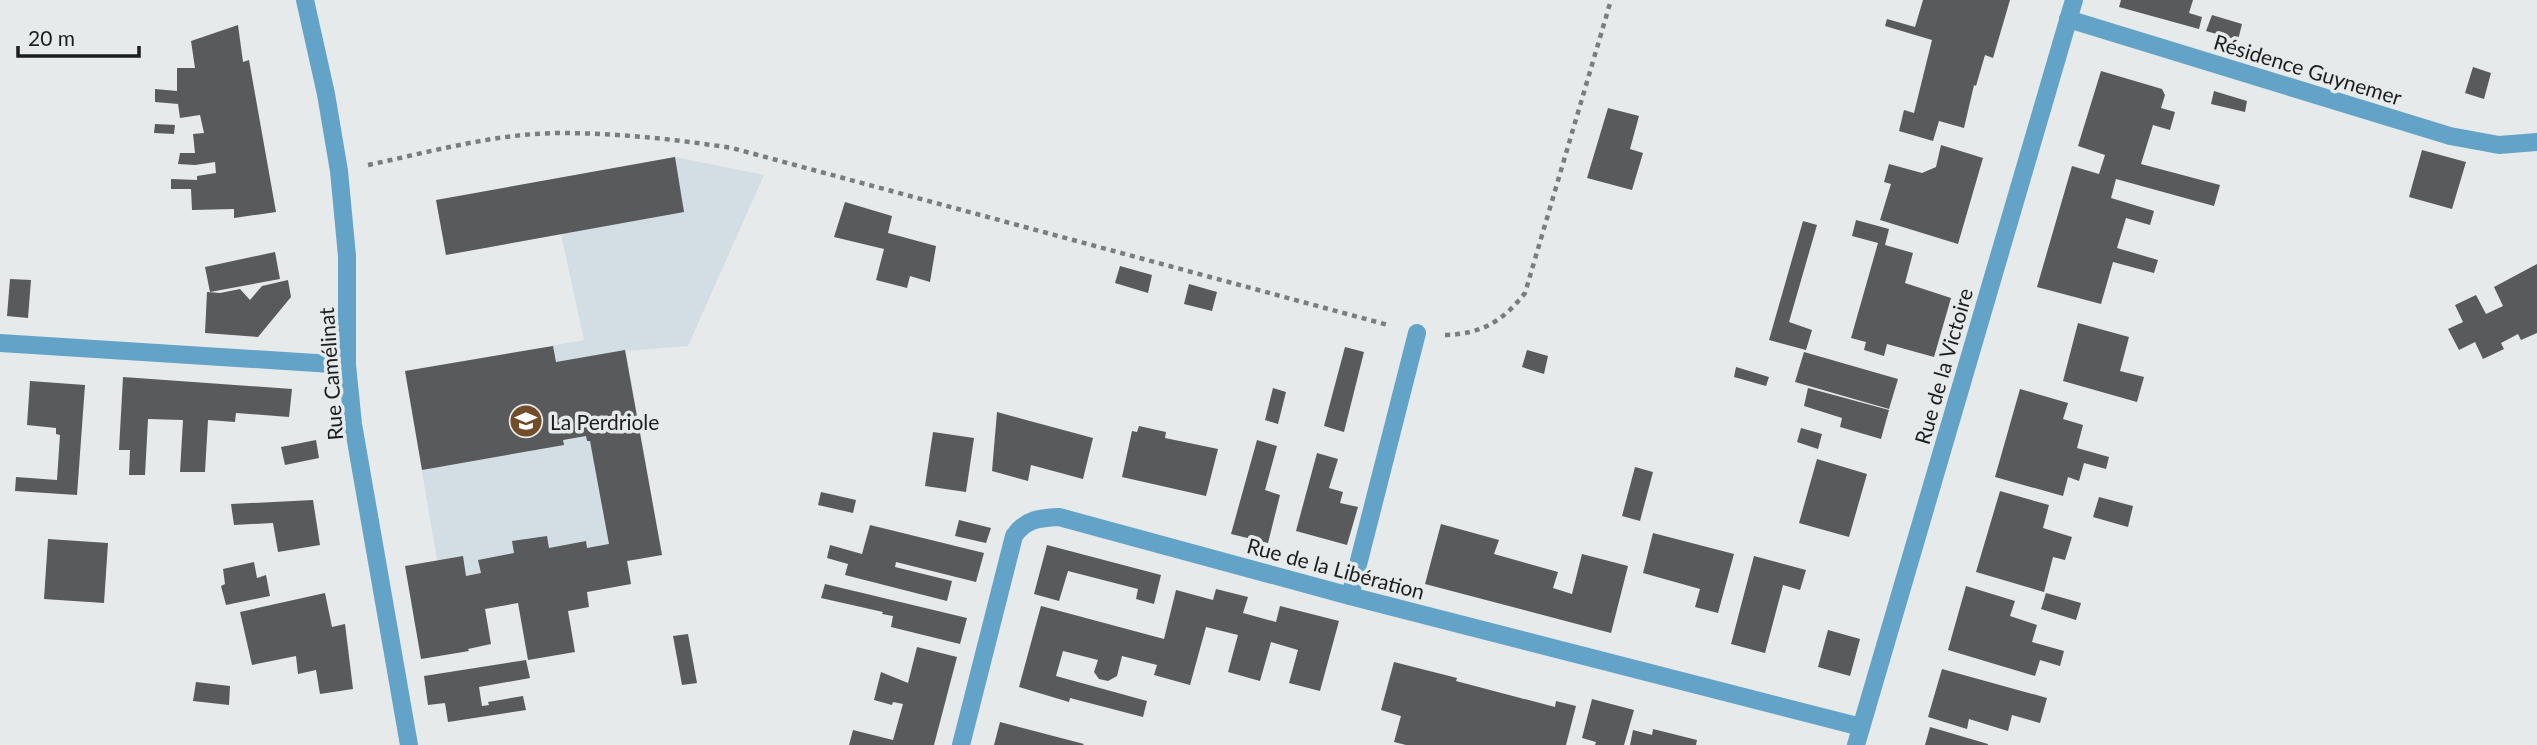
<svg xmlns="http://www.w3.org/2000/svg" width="2537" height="745" viewBox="0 0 2537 745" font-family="Lato,sans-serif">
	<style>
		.built { fill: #d3dee4 }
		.building { fill: #585a5c }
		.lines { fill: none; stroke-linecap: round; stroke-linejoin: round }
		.path { stroke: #7a7d7e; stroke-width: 4.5; stroke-dasharray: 5 5; stroke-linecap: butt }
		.minor { stroke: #63a3c7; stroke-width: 18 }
		.tertiary { stroke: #63a3c7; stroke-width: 18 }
		.labels { text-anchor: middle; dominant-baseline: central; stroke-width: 7; stroke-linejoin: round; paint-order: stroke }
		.street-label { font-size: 21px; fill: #1c1d1e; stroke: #e6eaeb }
		.poi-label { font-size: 21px; fill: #1c1d1e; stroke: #e6eaeb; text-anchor: start }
	</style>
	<rect width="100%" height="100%" fill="#e6eaeb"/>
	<path class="built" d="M 675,157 L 764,175 L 688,346 L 626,351 L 662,555 L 628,561 L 631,584 L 414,620 L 437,560 L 405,371 L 584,340 L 561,234 L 446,255 L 436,200 Z"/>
	<g class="building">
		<path d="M 1923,0 L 2010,0 L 1993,58 L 1985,55 L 1976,86 L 1974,85 L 1964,128 L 1939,121 L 1933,141 L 1899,131 L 1904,110 L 1914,113 L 1932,40 L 1885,26 L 1887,19 L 1915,27 Z"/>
		<path d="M 2121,0 L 2193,0 L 2189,13 L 2202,17 L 2199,29 L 2119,7 Z"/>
		<path d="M 2212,15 L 2242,24 L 2238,40 L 2206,31 Z"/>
		<path d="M 238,25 L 243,62 L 249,60 L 276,212 L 234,218 L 234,209 L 192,210 L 191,189 L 171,189 L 171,179 L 197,180 L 197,176 L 216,173 L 215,162 L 195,165 L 178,164 L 180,153 L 195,153 L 193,134 L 204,133 L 200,115 L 180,118 L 178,104 L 155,102 L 155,89 L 177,91 L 177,68 L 195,68 L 191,41 Z"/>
		<path d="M 2473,67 L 2491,73 L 2484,99 L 2465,93 Z"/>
		<path d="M 2101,71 L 2162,89 L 2165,95 L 2161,108 L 2175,112 L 2170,130 L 2153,125 L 2141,164 L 2220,185 L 2214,206 L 2116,179 L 2111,198 L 2154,211 L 2150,225 L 2126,218 L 2117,248 L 2158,260 L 2154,273 L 2113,262 L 2101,304 L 2037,287 L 2072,166 L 2099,174 L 2105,155 L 2078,146 Z"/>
		<path d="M 2214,91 L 2247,101 L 2245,112 L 2211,104 Z"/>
		<path d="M 1608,108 L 1639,116 L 1630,149 L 1643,153 L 1632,190 L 1587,178 Z"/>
		<path d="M 155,124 L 175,125 L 174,134 L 154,133 Z"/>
		<path d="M 1941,145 L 1983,158 L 1958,244 L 1880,220 L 1891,184 L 1884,182 L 1889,164 L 1922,173 L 1936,167 Z"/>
		<path d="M 2422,150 L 2466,162 L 2452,209 L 2409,197 Z"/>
		<path d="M 675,157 L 684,212 L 446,255 L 436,200 Z"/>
		<path d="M 845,202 L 892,216 L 888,233 L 936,246 L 930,282 L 910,276 L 907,288 L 876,280 L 884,249 L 834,237 Z"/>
		<path d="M 1856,220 L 1889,229 L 1885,245 L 1913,253 L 1905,283 L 1951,298 L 1934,357 L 1887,344 L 1884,356 L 1864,350 L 1866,342 L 1851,338 L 1878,243 L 1852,236 Z"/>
		<path d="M 1803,221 L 1817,225 L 1789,322 L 1812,330 L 1806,350 L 1769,340 Z"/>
		<path d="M 275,252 L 280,279 L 210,292 L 205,267 Z"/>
		<path d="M 2537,264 L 2537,333 L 2521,340 L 2518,334 L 2501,343 L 2504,349 L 2483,359 L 2475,342 L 2459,350 L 2448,329 L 2463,322 L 2455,305 L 2476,295 L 2486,314 L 2503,306 L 2494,287 Z"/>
		<path d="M 1120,266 L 1152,275 L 1148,293 L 1115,283 Z"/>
		<path d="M 10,279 L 31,280 L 28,318 L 7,316 Z"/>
		<path d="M 288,280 L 291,297 L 258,337 L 205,333 L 207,292 L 220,293 L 240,289 L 250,300 L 262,286 Z"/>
		<path d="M 1189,284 L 1217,292 L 1212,311 L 1184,304 Z"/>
		<path d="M 2078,323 L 2129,337 L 2120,371 L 2144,377 L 2137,402 L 2063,381 Z"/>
		<path d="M 553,346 L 556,362 L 625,350 L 662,555 L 627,561 L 631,584 L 587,592 L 589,607 L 568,611 L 575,652 L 528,660 L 518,603 L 485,609 L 491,644 L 468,649 L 469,651 L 421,659 L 405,566 L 463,556 L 466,576 L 481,573 L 478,560 L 514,553 L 512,541 L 547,536 L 549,548 L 586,541 L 587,548 L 609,544 L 590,441 L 587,441 L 586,436 L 563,440 L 564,445 L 422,470 L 405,371 Z"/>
		<path d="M 1345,347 L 1364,352 L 1344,432 L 1324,426 Z"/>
		<path d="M 1527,350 L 1548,356 L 1544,374 L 1522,367 Z"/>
		<path d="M 1804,352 L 1898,379 L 1889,409 L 1795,382 Z"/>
		<path d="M 1736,367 L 1769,377 L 1766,386 L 1734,377 Z"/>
		<path d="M 123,377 L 292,389 L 289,417 L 236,413 L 235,422 L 208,420 L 205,472 L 180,472 L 183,420 L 148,419 L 145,475 L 129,475 L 130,450 L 119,450 Z"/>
		<path d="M 30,381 L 85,385 L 77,495 L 15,491 L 16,477 L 57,480 L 60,435 L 56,434 L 56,428 L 27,425 Z"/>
		<path d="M 1273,388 L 1286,392 L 1278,424 L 1265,420 Z"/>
		<path d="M 1808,388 L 1889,410 L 1881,439 L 1840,427 L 1842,418 L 1804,406 Z"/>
		<path d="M 2020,389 L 2068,403 L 2063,419 L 2083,425 L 2077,448 L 2109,457 L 2106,469 L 2084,463 L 2079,481 L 2068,477 L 2063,496 L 1995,477 Z"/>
		<path d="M 997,412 L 1093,438 L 1083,479 L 1031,465 L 1028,481 L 992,471 Z"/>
		<path d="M 1139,426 L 1166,432 L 1165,438 L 1218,449 L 1206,496 L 1122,477 L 1132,431 L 1137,432 Z"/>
		<path d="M 1801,428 L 1822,434 L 1818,449 L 1797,442 Z"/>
		<path d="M 933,432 L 974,438 L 966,492 L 925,486 Z"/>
		<path d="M 316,440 L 319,458 L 285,465 L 281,447 Z"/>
		<path d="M 1257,440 L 1277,446 L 1265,490 L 1280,495 L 1268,543 L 1231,534 Z"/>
		<path d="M 1317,453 L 1338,459 L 1329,488 L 1343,492 L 1340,503 L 1358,507 L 1347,545 L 1296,531 Z"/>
		<path d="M 1817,459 L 1867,474 L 1849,537 L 1799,523 Z"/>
		<path d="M 1635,467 L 1653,472 L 1640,521 L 1622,516 Z"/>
		<path d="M 2000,491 L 2049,505 L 2043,528 L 2072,537 L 2065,560 L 2053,557 L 2044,592 L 1976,572 Z"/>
		<path d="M 821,492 L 856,500 L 853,513 L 818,505 Z"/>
		<path d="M 2099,497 L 2133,506 L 2128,527 L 2093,517 Z"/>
		<path d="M 313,500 L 320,545 L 278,552 L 273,523 L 234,525 L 231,504 Z"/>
		<path d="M 959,520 L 991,528 L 986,543 L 955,536 Z"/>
		<path d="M 1441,524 L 1499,540 L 1494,554 L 1558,572 L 1553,588 L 1572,594 L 1582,554 L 1628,566 L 1611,633 L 1425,584 Z"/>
		<path d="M 870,525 L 984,553 L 976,582 L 896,562 L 895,567 L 952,581 L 947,601 L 845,575 L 848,564 L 827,558 L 830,545 L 862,554 Z"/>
		<path d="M 1653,533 L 1734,554 L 1718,613 L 1695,607 L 1700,589 L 1643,573 Z"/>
		<path d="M 48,539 L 108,543 L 104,603 L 44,599 Z"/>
		<path d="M 1047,545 L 1161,575 L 1154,604 L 1136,599 L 1138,589 L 1068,571 L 1059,601 L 1034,594 Z"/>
		<path d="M 1754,556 L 1806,570 L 1800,590 L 1783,585 L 1765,653 L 1731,644 Z"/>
		<path d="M 254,562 L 257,578 L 266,575 L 270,596 L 226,605 L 221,586 L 225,584 L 223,569 Z"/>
		<path d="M 825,584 L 967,618 L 960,644 L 891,627 L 893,616 L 882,614 L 883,612 L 821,598 Z"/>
		<path d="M 1966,586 L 2015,601 L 2010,616 L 2037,625 L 2032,642 L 2064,651 L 2060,666 L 2040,660 L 2035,676 L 1948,650 Z"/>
		<path d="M 1216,589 L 1248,597 L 1243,613 L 1276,622 L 1280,606 L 1339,621 L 1320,691 L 1289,683 L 1298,650 L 1271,642 L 1260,681 L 1228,672 L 1238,635 L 1206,627 L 1190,685 L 1154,675 L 1157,665 L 1122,656 L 1117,676 L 1108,681 L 1099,679 L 1094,672 L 1098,660 L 1063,651 L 1056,676 L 1147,701 L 1143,717 L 1070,698 L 1069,702 L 1019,687 L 1041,606 L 1164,639 L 1176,590 L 1213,600 Z"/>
		<path d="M 325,593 L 332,627 L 345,624 L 353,689 L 320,694 L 316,670 L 298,674 L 296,656 L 252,665 L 240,612 Z"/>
		<path d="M 2046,593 L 2081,603 L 2076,620 L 2041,609 Z"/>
		<path d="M 1828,630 L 1860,639 L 1850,676 L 1818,667 Z"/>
		<path d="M 688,634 L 697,683 L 682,685 L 673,636 Z"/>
		<path d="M 917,647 L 957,657 L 934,745 L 849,745 L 853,730 L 893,740 L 903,704 L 893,702 L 892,705 L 874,700 L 881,672 L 908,683 Z"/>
		<path d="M 526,660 L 530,678 L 479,687 L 482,706 L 489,705 L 488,702 L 523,696 L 526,710 L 448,722 L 445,703 L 428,705 L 424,676 Z"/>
		<path d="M 1394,662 L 1457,678 L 1456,681 L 1555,707 L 1556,701 L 1576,706 L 1566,745 L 1406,745 L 1394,742 L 1401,716 L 1381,710 Z"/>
		<path d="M 1942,669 L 2047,698 L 2040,723 L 2012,715 L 2008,731 L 1969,719 L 1967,729 L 1928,717 Z"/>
		<path d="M 196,682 L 230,686 L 229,705 L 193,701 Z"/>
		<path d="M 1592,699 L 1634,710 L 1624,745 L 1595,745 L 1596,742 L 1582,738 Z"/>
		<path d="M 1000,722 L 1084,744 L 1083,745 L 994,745 Z"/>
		<path d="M 1930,727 L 1988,744 L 1988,745 L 1925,745 Z"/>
		<path d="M 1653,729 L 1697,740 L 1696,745 L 1630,745 L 1633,730 L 1652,735 Z"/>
	</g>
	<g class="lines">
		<g class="path">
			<path d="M 368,165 C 430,152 493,134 557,133 C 616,133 674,139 732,148 L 1388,325"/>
			<path d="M 1445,335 C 1482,334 1503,321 1525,293 L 1611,0"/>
		</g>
		<g class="minor">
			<path d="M 2068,19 L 2450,136 L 2499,145 L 2537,142"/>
			<path d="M 0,343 L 347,365"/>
			<path d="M 1350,596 L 1417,333"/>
			<path d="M 961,745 L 1014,536 C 1025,519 1040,518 1059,517 L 1350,596 L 1861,727"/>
			<path d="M 1856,745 L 2074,0"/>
		</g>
		<path class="tertiary" d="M 305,0 L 326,94 L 339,171 L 347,256 L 347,365 L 353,424 L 409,745"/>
	</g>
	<defs>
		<symbol id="school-disc" viewBox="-11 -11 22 22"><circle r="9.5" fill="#724d29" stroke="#e6eaeb"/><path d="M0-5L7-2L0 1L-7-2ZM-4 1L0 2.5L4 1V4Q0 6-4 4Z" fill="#fff"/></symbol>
	</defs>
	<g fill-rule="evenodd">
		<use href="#school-disc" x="507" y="402" width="38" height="38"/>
	</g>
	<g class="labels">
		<g class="street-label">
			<text transform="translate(2308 69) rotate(17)">Résidence Guynemer</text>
			<text transform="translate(1943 366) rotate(-74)">Rue de la Victoire</text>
			<text transform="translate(330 374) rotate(-94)">Rue Camélinat</text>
			<text transform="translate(1336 568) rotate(15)">Rue de la Libération</text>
		</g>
		<g class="poi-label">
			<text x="550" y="421">La Perdriole</text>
		</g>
	</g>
	<path d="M18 46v10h121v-10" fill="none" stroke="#1c1d1e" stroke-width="3.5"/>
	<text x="28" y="46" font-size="21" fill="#1c1d1e" stroke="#e6eaeb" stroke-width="5" paint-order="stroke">20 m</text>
</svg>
